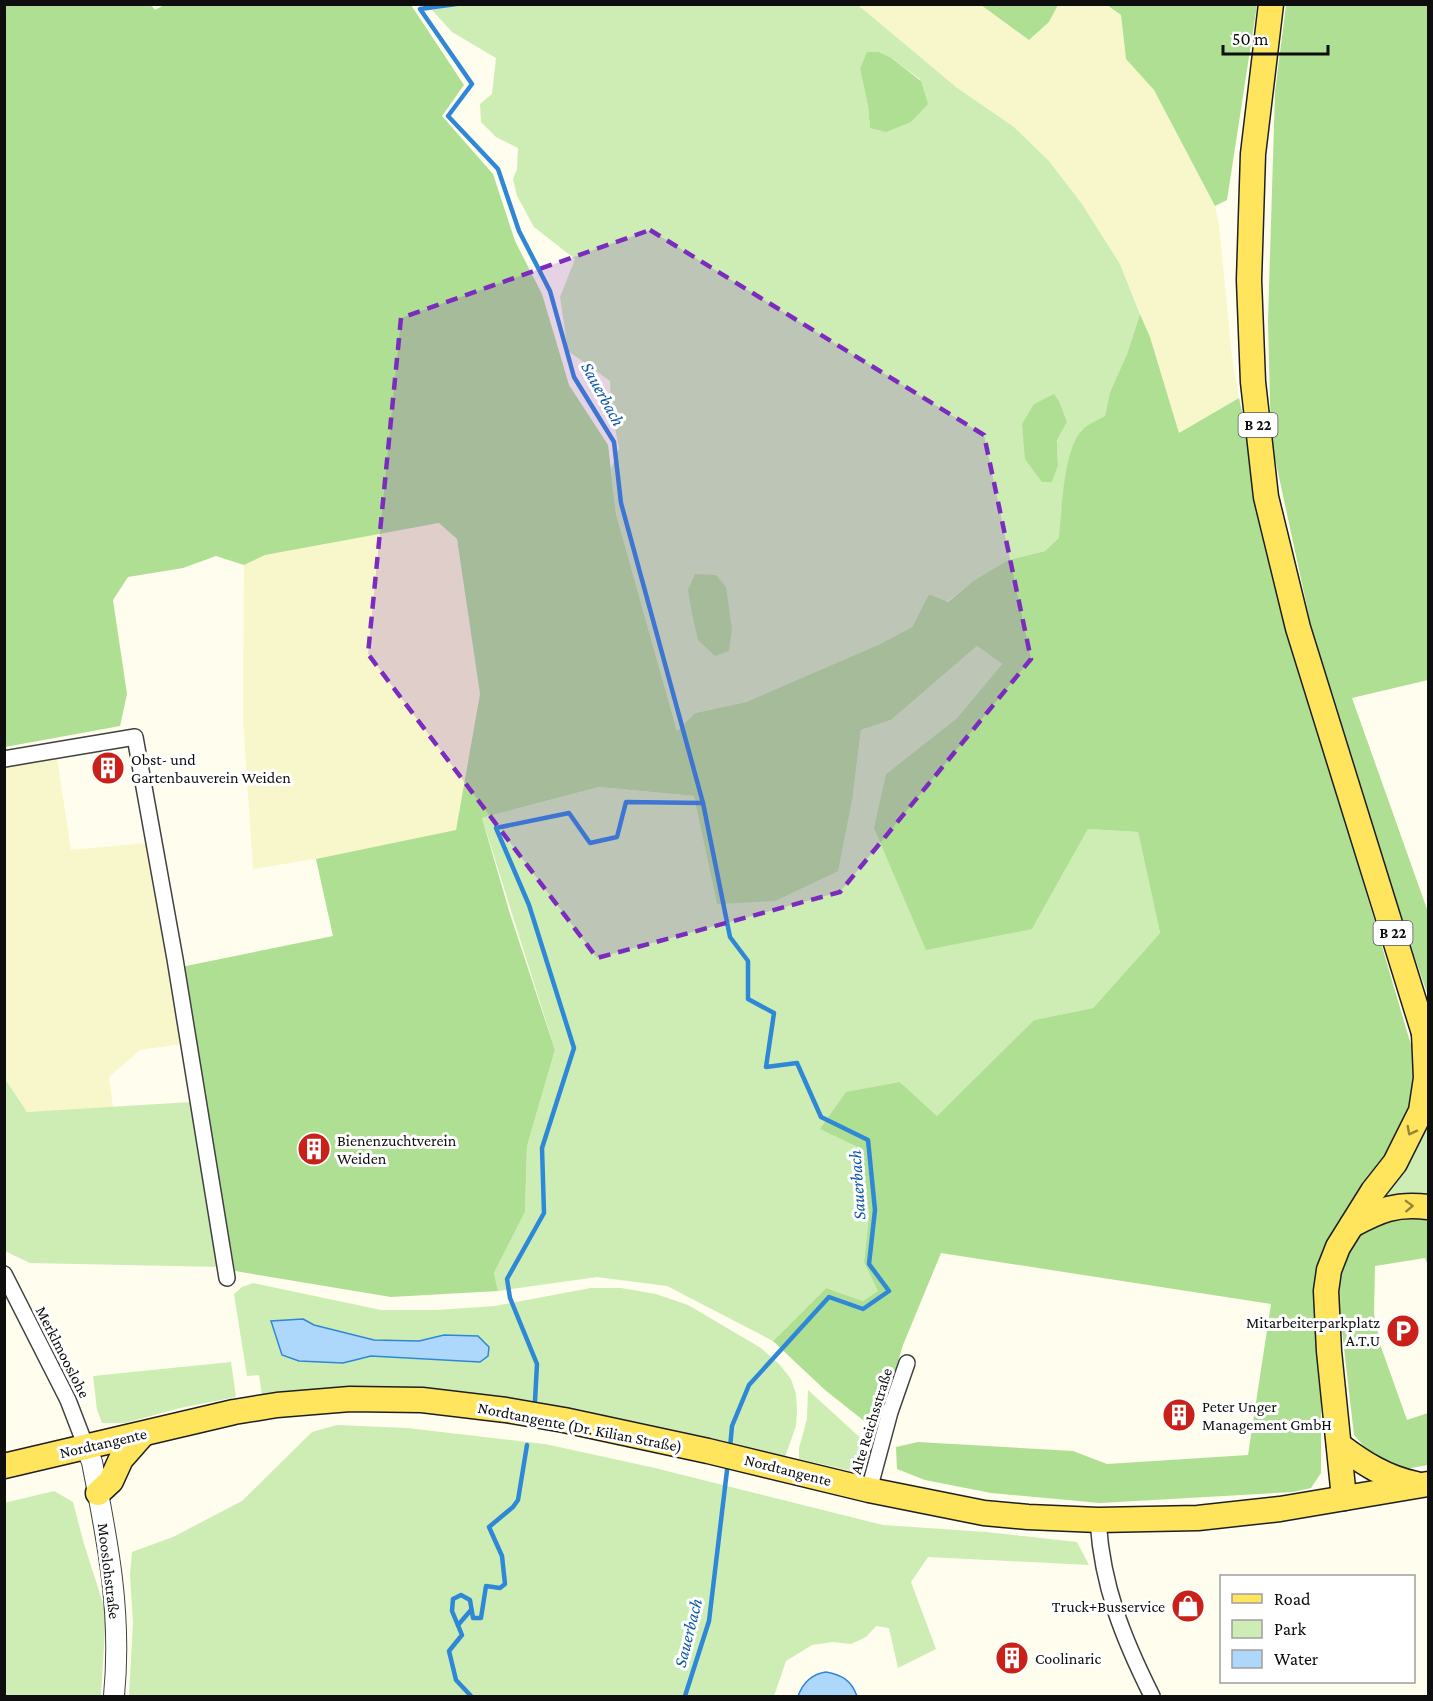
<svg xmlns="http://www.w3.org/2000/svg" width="1433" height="1701" viewBox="0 0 1433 1701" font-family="'Crimson Pro',serif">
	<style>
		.farmland { fill: #f8f7cc }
		.green { fill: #cdedb4; fill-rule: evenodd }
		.forest { fill: #afdf92 }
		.water { fill: #aed8fb; stroke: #2f87d8; stroke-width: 1.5 }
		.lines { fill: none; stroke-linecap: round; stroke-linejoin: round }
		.stream { stroke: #2f87d8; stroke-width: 4.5 }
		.minor-casing { stroke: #414141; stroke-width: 18 }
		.tertiary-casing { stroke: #414141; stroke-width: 22 }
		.primary-casing { stroke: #1f1f1f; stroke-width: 27 }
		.minor { stroke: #fff; stroke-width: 15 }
		.tertiary { stroke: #fff; stroke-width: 20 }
		.primary { stroke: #ffe55e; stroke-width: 24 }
		.oneway { stroke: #93843a }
		.marked { fill: #7b2cbf; fill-opacity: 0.2; stroke: #7b2cbf; stroke-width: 4.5; stroke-dasharray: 12 8; stroke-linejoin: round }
		.labels { text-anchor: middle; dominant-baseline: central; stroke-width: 6; stroke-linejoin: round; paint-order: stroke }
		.shield { fill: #fff; stroke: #565656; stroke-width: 1.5 }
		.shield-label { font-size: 15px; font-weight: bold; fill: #0e0e0e }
		.poi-label { font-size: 16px; fill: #0e0e0e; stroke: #fff; text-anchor: start }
		.street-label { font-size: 16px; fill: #0e0e0e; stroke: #fff }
		.water-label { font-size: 18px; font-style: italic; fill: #0c58aa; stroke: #fff }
	</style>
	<rect width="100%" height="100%" fill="#fffdee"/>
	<g class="farmland">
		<path d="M 858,5 L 981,5 L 1029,40 L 1049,22 L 1058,5 L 1107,5 L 1121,14 L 1126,59 L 1154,90 L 1215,206 L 1219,225 L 1232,357 L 1239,398 L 1179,433 L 1150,337 L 1120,264 L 1082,204 L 1049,161 L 1014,127 L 956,87 Z"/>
		<path d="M 440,523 L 457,540 L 480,694 L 456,831 L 316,859 L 253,869 L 243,719 L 244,565 L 265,555 Z"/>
		<path d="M 57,758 L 71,850 L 146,843 L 182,1044 L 140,1050 L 109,1077 L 113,1107 L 27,1112 L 5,1079 L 4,767 Z"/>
	</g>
	<g class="green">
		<path d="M 450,4 L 858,5 L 956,87 L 1014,127 L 1049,161 L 1082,204 L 1120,264 L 1140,314 L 1127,354 L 1110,392 L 1105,416 L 1081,430 L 1063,494 L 1060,538 L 1045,551 L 1008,560 L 973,581 L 947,602 L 929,594 L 912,627 L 880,644 L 746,702 L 695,713 L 677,731 L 616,514 L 611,469 L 619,448 L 611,408 L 610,381 L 568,351 L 560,297 L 575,259 L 534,227 L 517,196 L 513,179 L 517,169 L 518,148 L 496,137 L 481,122 L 480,104 L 492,94 L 496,58 L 452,32 L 432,10 ZM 879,52 L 890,57 L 921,80 L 870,128 L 868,106 L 860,69 ZM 1060,403 L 1067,422 L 1057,442 L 1058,466 L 1052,482 L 1042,482 Z"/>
		<path d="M 977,646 L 1002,664 L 957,718 L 886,774 L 1032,929 L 1088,829 L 1138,832 L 1160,933 L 1093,1008 L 1034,1020 L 937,1116 L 900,1082 L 862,1148 L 869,1215 L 864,1262 L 879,1291 L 863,1301 L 826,1288 L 773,1341 L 667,1286 L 597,1277 L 498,1291 L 494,1273 L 525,1212 L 527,1146 L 555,1050 L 482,818 L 599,787 L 695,796 L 717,904 L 853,795 L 861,730 L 891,720 Z"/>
		<path d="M 5,1079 L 27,1112 L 191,1102 L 221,1267 L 30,1263 L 5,1251 Z"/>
		<path d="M 1428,1103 L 1428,1197 L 1374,1203 Z"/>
		<path d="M 253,1283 L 381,1310 L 437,1310 L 495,1306 L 591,1288 L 621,1288 L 656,1294 L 688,1305 L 761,1348 L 780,1365 L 791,1379 L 796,1394 L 797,1411 L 796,1426 L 785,1457 L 675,1430 L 527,1400 L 416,1388 L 345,1386 L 262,1395 L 259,1375 L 247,1376 L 234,1294 L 242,1287 ZM 303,1319 L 314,1325 L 374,1340 L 419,1341 L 444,1335 L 456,1361 L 371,1356 L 342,1363 L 299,1361 L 271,1322 Z"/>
		<path d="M 231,1362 L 236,1397 L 180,1408 L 125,1423 L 102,1423 L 97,1410 L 93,1376 Z"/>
		<path d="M 808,1390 L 867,1444 L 866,1465 L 860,1473 L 799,1459 L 799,1448 L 807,1419 Z"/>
		<path d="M 337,1425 L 407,1428 L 545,1444 L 655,1468 L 883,1525 L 986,1532 L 1077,1542 L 1089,1565 L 928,1557 L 911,1582 L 936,1649 L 898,1668 L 889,1628 L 876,1626 L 866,1637 L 851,1644 L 833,1642 L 812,1645 L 786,1661 L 774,1696 L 129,1696 L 133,1623 L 130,1575 L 132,1552 L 173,1537 L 242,1501 L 312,1432 Z"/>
		<path d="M 54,1491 L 73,1502 L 84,1544 L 106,1613 L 101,1696 L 5,1696 L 4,1503 Z"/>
	</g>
	<g class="forest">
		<path d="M 150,4 L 155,10 L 166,4 L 411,5 L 464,85 L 442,116 L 493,174 L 515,241 L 542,294 L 569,385 L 608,445 L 616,514 L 677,731 L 695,713 L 746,702 L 880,644 L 912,627 L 929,594 L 948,602 L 973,581 L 1008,560 L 1045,551 L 1059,538 C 1062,510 1063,453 1081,431 C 1086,425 1098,420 1105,416 L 1110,392 L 1127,354 L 1140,314 L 1150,337 L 1179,433 L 1239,398 L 1292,641 L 1411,1045 L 1419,1082 L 1411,1108 L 1388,1155 L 1343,1214 L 1326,1243 L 1319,1275 L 1321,1312 L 1321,1473 L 1311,1488 L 1293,1492 L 1100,1503 L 991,1493 L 925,1480 L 897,1469 L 896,1447 L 918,1442 L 1073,1451 L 1107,1464 L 1248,1455 L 1271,1304 L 941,1253 L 903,1345 L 879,1423 L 873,1425 L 868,1424 L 825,1390 L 773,1341 L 826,1288 L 863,1301 L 878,1291 L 864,1262 L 869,1215 L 862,1149 L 820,1129 L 846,1092 L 900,1082 L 937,1116 L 1034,1020 L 1093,1008 L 1160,933 L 1138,832 L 1088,829 L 1032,929 L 926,950 L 874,828 L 886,774 L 957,718 L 1002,664 L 977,646 L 891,720 L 861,730 L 853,795 L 838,871 L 775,901 L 717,904 L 694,796 L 599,787 L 482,818 L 510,914 L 555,1050 L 527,1146 L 525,1212 L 494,1273 L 498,1291 L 391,1297 L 235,1271 L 181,967 L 333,936 L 316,859 L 456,830 L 480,694 L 457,539 L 439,523 L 265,555 L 244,565 L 216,556 L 183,568 L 128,577 L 113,600 L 127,694 L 120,726 L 5,747 L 5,5 Z"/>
		<path d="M 981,5 L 1058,4 L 1058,5 L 1049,22 L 1029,40 Z"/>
		<path d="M 1107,5 L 1257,5 L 1227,200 L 1215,206 L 1154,90 L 1126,59 L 1121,15 Z"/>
		<path d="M 1286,5 L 1428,5 L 1428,680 L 1352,698 L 1428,912 L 1428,996 L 1328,704 L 1271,440 L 1268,321 L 1275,92 Z"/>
		<path d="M 867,52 L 879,52 L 890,57 L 921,81 L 928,104 L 911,122 L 886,132 L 870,128 L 868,106 L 860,69 Z"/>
		<path d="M 1054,394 L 1060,403 L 1067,422 L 1057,441 L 1058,466 L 1052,482 L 1042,482 L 1025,459 L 1022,424 L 1034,404 Z"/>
		<path d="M 695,574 L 716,575 L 726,587 L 732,629 L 729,651 L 715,656 L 698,640 L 692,614 L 688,590 Z"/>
		<path d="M 1407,1216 L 1428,1221 L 1428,1265 L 1425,1258 L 1375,1266 L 1374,1314 L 1381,1347 L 1407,1420 L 1428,1413 L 1428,1465 L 1406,1469 L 1369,1452 L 1354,1435 L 1337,1287 L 1344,1253 L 1364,1229 Z"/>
	</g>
	<g class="water">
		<path d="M 303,1319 L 314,1325 L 374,1340 L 419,1341 L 444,1335 L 478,1336 L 489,1347 L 488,1356 L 480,1362 L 371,1356 L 343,1363 L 299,1361 L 282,1355 L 271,1321 Z"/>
		<path d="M 826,1672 C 842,1675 851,1680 857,1696 L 798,1696 C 803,1683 811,1674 826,1672 Z"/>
	</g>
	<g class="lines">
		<g class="stream">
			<path d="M 456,4 L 420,9 L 472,84 L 448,116 L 498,169 L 519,231 L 550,291 L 574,377 L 614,442 L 621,503 L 703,803 L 730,937 L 748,961 L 748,999 L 774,1013 L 766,1067 L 797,1063 L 821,1117 L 868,1140 L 875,1210 L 869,1264 L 889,1291 L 863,1309 L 829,1297 L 749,1385 L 732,1426 L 730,1448"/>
			<path d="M 535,1401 L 537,1364 L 510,1298 L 507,1279 L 544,1213 L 542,1148 L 574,1048 L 529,905 L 496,828 L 569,813 L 590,843 L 617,837 L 626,802 L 703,803"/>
			<path d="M 458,1625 L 471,1610"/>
			<path d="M 471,1696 L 456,1680 L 449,1651 L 462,1635 L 452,1611 L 453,1599 L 461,1595 L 470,1600 L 473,1618 L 481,1618 L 486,1586 L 500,1588 L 505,1584 L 502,1556 L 489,1527 L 513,1507 L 518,1500 L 527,1445"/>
			<path d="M 685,1696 L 709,1621 L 728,1462"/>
		</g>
		<defs>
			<g id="minor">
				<path d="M 4,759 L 135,737 L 175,959 L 227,1278"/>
				<path d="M 4,1274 L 68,1400 L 86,1447"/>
				<path d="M 869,1490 L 890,1412 L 907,1363"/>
				<path d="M 1098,1520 C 1102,1586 1123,1638 1152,1696"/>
			</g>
			<path id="tertiary" d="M 86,1447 L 92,1462 C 108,1543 122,1614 114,1696"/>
			<g id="primary">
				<path d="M 1271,4 L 1253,154 L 1249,280 L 1253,382 L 1266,497 L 1298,628 L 1428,1046"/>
				<path d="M 1352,1225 C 1380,1210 1396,1203 1428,1207"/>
				<path d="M 1339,1445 C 1363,1463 1386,1478 1416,1484"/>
				<path d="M 4,1466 L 234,1412 L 277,1405 L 350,1399 L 422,1400 L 506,1410 L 564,1420 L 708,1451 L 869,1490 L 984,1513 L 1028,1517 L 1098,1520 L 1198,1518 L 1280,1509 L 1428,1484"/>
				<path d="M 98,1493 L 111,1481 L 121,1459 L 143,1434"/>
				<path d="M 1344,1498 L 1329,1351 L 1326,1291 L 1329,1270 L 1338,1247 L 1373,1191 L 1395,1163 L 1421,1111 L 1426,1078 L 1424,1033"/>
			</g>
		</defs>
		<use href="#minor" class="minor-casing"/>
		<use href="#tertiary" class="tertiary-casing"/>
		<use href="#primary" class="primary-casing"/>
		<use href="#minor" class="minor"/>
		<use href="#tertiary" class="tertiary"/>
		<use href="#primary" class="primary"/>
	</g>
	<defs><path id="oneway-chevron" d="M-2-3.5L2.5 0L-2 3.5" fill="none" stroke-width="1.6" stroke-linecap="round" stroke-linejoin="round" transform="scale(1.5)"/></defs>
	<g class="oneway">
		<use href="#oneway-chevron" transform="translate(1411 1131) rotate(117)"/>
		<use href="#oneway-chevron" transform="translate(1409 1206) rotate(-2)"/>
	</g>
	<path class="marked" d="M 650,230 L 984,435 L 1031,659 L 840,892 L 597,958 L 368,654 L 401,318 Z"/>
	<defs>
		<symbol id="building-disc" viewBox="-11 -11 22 22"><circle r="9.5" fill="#c9201a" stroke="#fff"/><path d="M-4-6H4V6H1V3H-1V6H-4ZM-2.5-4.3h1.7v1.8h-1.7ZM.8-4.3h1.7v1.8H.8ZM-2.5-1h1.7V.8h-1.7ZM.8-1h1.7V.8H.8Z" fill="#fff"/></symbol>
		<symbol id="parking-disc" viewBox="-11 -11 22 22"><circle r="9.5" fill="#c9201a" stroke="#fff"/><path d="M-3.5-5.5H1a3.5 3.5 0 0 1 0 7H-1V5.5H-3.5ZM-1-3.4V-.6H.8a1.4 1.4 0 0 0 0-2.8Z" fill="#fff"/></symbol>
		<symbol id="shop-disc" viewBox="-11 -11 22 22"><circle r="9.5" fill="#c9201a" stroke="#fff"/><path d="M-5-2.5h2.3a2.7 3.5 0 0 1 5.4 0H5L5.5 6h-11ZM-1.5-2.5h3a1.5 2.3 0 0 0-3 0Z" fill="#fff"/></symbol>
	</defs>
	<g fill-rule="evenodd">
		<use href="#building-disc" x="89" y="749" width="38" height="38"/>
		<use href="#building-disc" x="295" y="1130" width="38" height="38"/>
		<use href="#parking-disc" x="1384" y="1312" width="38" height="38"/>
		<use href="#building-disc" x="1160" y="1396" width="38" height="38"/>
		<use href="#shop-disc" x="1169" y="1587" width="38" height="38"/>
		<use href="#building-disc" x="993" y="1639" width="38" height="38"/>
	</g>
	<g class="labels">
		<g class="shield">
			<rect x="1238.5" y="413" width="39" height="24" rx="4.5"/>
			<rect x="1373.5" y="921" width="39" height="24" rx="4.5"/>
		</g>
		<g class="shield-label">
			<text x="1258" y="425">B 22</text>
			<text x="1393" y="933">B 22</text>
		</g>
		<g class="poi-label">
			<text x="131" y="759">Obst- und<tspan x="131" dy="18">Gartenbauverein Weiden</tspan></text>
			<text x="337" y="1140">Bienenzuchtverein<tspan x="337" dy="18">Weiden</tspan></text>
			<text x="1380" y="1322" text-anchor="end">Mitarbeiterparkplatz<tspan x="1380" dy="18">A.T.U</tspan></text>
			<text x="1202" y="1406">Peter Unger<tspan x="1202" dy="18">Management GmbH</tspan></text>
			<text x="1165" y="1606" text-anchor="end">Truck+Busservice</text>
			<text x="1035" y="1658">Coolinaric</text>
		</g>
		<g class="street-label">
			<text transform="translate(63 1352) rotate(63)">Merklmooslohe</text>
			<text transform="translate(871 1421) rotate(-73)">Alte Reichsstraße</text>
			<text transform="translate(580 1427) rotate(11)">Nordtangente (Dr. Kilian Straße)</text>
			<text transform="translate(103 1443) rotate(-13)">Nordtangente</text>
			<text transform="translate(788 1470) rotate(14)">Nordtangente</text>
			<text transform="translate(109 1571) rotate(83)">Mooslohstraße</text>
		</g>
		<g class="water-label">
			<text transform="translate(603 394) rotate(61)">Sauerbach</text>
			<text transform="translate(857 1185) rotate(-94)">Sauerbach</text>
			<text transform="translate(688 1633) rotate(-76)">Sauerbach</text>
		</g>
	</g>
	<rect width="1433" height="1701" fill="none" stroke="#0e0e0e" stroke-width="12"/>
	<rect x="1220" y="1575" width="195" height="108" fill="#ffffff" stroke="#9f9f9f" stroke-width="1.5"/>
	<rect x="1232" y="1594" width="30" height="9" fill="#ffe55e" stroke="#9f9f9f" stroke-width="1.5"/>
	<text x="1274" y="1605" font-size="18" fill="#0e0e0e">Road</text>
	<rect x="1232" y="1620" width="30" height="18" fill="#cdedb4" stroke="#9f9f9f" stroke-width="1.5"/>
	<text x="1274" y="1635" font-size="18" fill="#0e0e0e">Park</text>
	<rect x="1232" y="1650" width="30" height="18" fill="#aed8fb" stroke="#9f9f9f" stroke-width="1.5"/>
	<text x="1274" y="1665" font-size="18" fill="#0e0e0e">Water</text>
	<path d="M1223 45v9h105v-9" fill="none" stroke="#0e0e0e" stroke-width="3"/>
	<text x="1232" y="45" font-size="18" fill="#0e0e0e" stroke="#ffffff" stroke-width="4.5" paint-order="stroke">50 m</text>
</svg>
